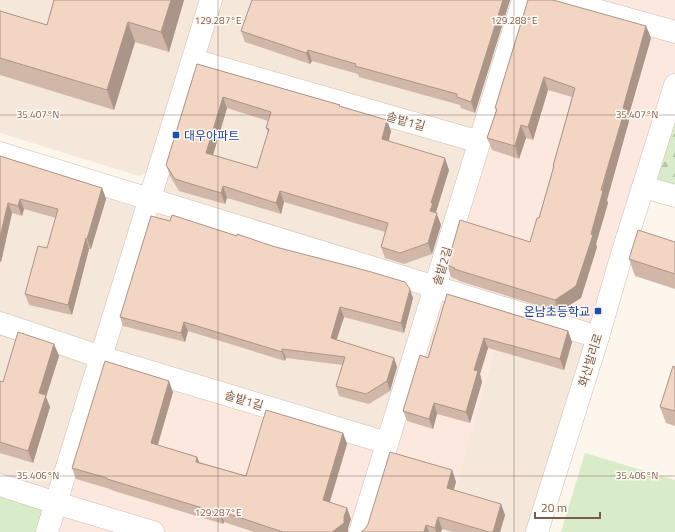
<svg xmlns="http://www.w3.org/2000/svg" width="675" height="532" viewBox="0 0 675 532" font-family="'Titillium Web','Noto Sans KR',sans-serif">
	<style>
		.residential { fill: #f5e8da }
		.commercial { fill: #fde8e0 }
		.forest { fill: url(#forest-firs) }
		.park { fill: #d8ecc9 }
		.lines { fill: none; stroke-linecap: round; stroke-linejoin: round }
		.minor-casing { stroke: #d1beb0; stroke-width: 23 }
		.minor { stroke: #fff; stroke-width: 22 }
		.wall { fill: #d1b7a8; fill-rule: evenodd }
		.shaded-wall { fill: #aa9588 }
		.building { fill: #f3d5c3; stroke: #aa9588; fill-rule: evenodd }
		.ticks { fill: none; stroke: #7a5c4d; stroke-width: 1; stroke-opacity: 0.45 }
		.transit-dot { fill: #1a4fb4; stroke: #fffaf3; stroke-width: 1.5 }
		.labels { text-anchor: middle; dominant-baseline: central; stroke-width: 3; stroke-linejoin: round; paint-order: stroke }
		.street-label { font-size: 12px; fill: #7a5c4d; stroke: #fffaf3 }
		.transit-label { font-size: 12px; fill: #164399; stroke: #fffaf3; text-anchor: start }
		.ticks-label { font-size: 10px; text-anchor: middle; fill: #7a5c4d; stroke: #fffaf3; stroke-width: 3; stroke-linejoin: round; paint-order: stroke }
	</style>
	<defs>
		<pattern id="forest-firs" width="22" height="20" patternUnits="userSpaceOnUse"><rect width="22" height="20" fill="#d8ecc9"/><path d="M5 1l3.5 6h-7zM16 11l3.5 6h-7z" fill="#b4c2a5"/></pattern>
	</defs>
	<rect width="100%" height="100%" fill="#fdf6ec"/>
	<g class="residential">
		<path d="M 0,0 L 523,0 L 387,443 L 56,503 L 0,485 L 0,153 L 150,199 L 159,168 L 139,176 L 0,133 Z"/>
		<path d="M 506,309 L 598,337 L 538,532 L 443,532 Z"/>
	</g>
	<path class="commercial" d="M 523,0 L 675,0 L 675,196 L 644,187 L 598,337 L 506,309 L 443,532 L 47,532 L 101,357 L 388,443 Z"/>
	<path class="forest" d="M 675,91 L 675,196 L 643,187 Z"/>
	<g class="park">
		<path d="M 585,453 L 675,480 L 675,532 L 561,532 Z"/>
		<path d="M 0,485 L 56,503 L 47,532 L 0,532 Z"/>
	</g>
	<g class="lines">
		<defs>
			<g id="minor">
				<path d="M 560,0 L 675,32"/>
				<path d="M 193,60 L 480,142"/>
				<path d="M 0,153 L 598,337"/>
				<path d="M 643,187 L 675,196"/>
				<path d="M 0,323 L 101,357 L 387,443"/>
				<path d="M 0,485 L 56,503 L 153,532"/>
				<path d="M 47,532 L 211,0"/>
				<path d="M 360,532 L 523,0"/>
				<path d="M 537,532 L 598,337 L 622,254 L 675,85"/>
			</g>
		</defs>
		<use href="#minor" class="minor-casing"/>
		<use href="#minor" class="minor"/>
	</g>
	<g class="wall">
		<path d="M 54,0 L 184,0 L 169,52 L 135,42 L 114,110 L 0,75 L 0,11 L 47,25 Z"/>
		<path d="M 252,0 L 510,0 L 475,113 L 461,108 L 460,105 L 359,77 L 358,74 L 312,61 L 310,64 L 245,42 L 241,31 Z"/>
		<path d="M 528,0 L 646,26 L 651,38 L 628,118 L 629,121 L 607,200 L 608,203 L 596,244 L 597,247 L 581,298 L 559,312 L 459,281 L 458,280 L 451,277 L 447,265 L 530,242 L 539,218 L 553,168 L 553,166 L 572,97 L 548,90 L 533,140 L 526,138 L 519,159 L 492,150 L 487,138 L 496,111 L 495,108 Z"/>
		<path d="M 197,64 L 340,105 L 340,106 L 391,131 L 389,141 L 449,170 L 436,212 L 441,225 L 432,254 L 404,264 L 385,258 L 381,247 L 385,232 L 284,202 L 281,214 L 227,198 L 225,204 L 179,191 L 170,176 L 166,165 ZM 227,108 L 268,121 L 266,128 L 268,133 L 257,168 L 213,155 Z"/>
		<path d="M 0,156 L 102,188 L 106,199 L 91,249 L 89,249 L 72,315 L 29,305 L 25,294 L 47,248 L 56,218 L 24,209 L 22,216 L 12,213 L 1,262 L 0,262 Z"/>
		<path d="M 675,242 L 675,289 L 635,276 L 629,259 Z"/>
		<path d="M 447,294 L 568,331 L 572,342 L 564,370 L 488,348 L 480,374 L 482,382 L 470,423 L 437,414 L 433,429 L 407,421 L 403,411 L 428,358 Z"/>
		<path d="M 413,298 L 404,333 L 344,317 L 336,340 L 394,358 L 397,367 L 390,391 L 369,404 L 339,396 L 336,386 L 343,365 L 286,358 L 285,361 L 188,331 L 185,342 L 123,326 L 120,317 Z"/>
		<path d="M 54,344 L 59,356 L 46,397 L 50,407 L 33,463 L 0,453 L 0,381 L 3,382 Z"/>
		<path d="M 675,367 L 675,426 L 666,423 L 660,407 Z"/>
		<path d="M 173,392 L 158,445 L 197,457 L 199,462 L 246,476 L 343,433 L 347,444 L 330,502 L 347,508 L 351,519 L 348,528 L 348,532 L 254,532 L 224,522 L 223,524 L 111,490 L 110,489 L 76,479 L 72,468 Z"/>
		<path d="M 452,470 L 456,482 L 454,490 L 501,504 L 505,515 L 500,532 L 453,532 L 442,529 L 441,532 L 362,532 Z"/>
	</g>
	<g class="shaded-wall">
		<path d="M 171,0 L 184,0 L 169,52 L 161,32 Z"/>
		<path d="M 503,0 L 510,0 L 475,113 L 471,102 Z"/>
		<path d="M 128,22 L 135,42 L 114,110 L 107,90 Z"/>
		<path d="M 646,26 L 651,38 L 628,118 L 629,121 L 607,200 L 608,203 L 596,244 L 597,247 L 581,298 L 559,312 L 555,300 L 591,234 L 623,108 Z"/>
		<path d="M 308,50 L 312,61 L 310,64 L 306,53 Z"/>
		<path d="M 544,77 L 548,90 L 533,140 L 528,127 Z"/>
		<path d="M 223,97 L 227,108 L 210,165 L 206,153 Z"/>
		<path d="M 387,120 L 391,131 L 386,151 L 382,139 Z"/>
		<path d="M 521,125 L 526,138 L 519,159 L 515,146 Z"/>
		<path d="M 445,158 L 449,170 L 436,212 L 441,225 L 432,254 L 428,243 L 431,203 Z"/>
		<path d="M 223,186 L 227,198 L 225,204 L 221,193 Z"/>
		<path d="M 102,188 L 106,199 L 91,249 L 87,239 Z"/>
		<path d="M 280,191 L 284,202 L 281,214 L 276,203 Z"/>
		<path d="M 20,199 L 24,209 L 22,216 L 18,206 Z"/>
		<path d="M 8,203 L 12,213 L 1,262 L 0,260 L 0,237 Z"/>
		<path d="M 86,238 L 89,249 L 72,315 L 68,305 Z"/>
		<path d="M 410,289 L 413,298 L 404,333 L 401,323 Z"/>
		<path d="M 340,307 L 344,317 L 334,348 L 331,338 Z"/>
		<path d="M 184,322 L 188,331 L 185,342 L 181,333 Z"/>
		<path d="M 568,331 L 572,342 L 564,370 L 560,359 Z"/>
		<path d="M 484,338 L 488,348 L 480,374 L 482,382 L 470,423 L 466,412 L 474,370 Z"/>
		<path d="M 54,344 L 59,356 L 46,397 L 50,407 L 33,463 L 28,451 L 39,393 Z"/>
		<path d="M 282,349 L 286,358 L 285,361 L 282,352 Z"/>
		<path d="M 394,358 L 397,367 L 390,391 L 387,381 Z"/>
		<path d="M 169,381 L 173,392 L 155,454 L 151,443 Z"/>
		<path d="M 434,403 L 437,414 L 433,429 L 429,419 Z"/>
		<path d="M 343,433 L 347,444 L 327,511 L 323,500 Z"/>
		<path d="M 197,457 L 201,468 L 196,462 Z"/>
		<path d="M 452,470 L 456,482 L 451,499 L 447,488 Z"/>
		<path d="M 501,504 L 505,515 L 500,532 L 493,532 Z"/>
		<path d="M 347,508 L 351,519 L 348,528 L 348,532 L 332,532 L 344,517 Z"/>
		<path d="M 220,511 L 224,522 L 223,524 L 219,513 Z"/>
		<path d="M 438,517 L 442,529 L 441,532 L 436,532 L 435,528 Z"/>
		<path d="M 426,525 L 429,532 L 424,532 Z"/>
	</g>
	<g class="building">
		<path d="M 54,0 L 171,0 L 161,32 L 128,22 L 107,90 L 0,58 L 0,11 L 47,25 Z"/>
		<path d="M 252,0 L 503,0 L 471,102 L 457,97 L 457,94 L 355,66 L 356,64 L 308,50 L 306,53 L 241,31 Z"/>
		<path d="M 528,0 L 553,0 L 646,26 L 623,108 L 625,109 L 601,190 L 603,191 L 591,234 L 593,235 L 576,286 L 555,300 L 454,269 L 455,268 L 447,265 L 460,220 L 530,242 L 537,218 L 539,218 L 554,166 L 553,166 L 575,88 L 544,77 L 528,127 L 521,125 L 515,146 L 487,138 L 497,109 L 495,108 Z"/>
		<path d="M 197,64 L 340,105 L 339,106 L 387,120 L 382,139 L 445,158 L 431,203 L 433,203 L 430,211 L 437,213 L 428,243 L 400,253 L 381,247 L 388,223 L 280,191 L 276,203 L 223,186 L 221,193 L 175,179 L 166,165 ZM 223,97 L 271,112 L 266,128 L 269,129 L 257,168 L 206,153 Z"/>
		<path d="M 0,156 L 102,188 L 87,239 L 86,238 L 68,305 L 25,294 L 38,246 L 47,248 L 58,209 L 20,199 L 18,206 L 8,203 L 0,237 Z"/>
		<path d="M 172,215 L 237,236 L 237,234 L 272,246 L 368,271 L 405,282 L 410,289 L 401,323 L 340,307 L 331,338 L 394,358 L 387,381 L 366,394 L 336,386 L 345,357 L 282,349 L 282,352 L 184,322 L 181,333 L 120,317 L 151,216 L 170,221 Z"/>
		<path d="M 638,230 L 675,242 L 675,274 L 629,259 Z"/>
		<path d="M 447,294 L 568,331 L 560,359 L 484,338 L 474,370 L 478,371 L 466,412 L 434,403 L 429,419 L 403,411 L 420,355 L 428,358 Z"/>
		<path d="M 18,332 L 54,344 L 39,393 L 46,395 L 28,451 L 0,442 L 0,381 L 3,382 Z"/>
		<path d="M 105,361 L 169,381 L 151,443 L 197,457 L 196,462 L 246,476 L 266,410 L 343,433 L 323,500 L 347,508 L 344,517 L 344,523 L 332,532 L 283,532 L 220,511 L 219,513 L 107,479 L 107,478 L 72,468 Z"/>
		<path d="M 673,366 L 675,367 L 675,411 L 660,407 Z"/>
		<path d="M 390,452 L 452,470 L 447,488 L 501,504 L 493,532 L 489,532 L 438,517 L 435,528 L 426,525 L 424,532 L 362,532 L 362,531 L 365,529 L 368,524 Z"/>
	</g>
	<path class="ticks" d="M 218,0 L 218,532M 514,0 L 514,532M 0,115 L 675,115M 0,476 L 675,476"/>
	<g class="transit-dot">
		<rect x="172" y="131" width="8" height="8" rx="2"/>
		<rect x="594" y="307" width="8" height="8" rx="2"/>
	</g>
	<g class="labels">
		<g class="street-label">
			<text transform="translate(406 121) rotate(16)">솔밭1길</text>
			<text transform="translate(442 266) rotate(-73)">솔밭2길</text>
			<text transform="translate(590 360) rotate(-73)">화산발리로</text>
			<text transform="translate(244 400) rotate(17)">솔밭1길</text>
		</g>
		<g class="transit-label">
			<text x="184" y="135">대우아파트</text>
			<text x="590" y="311" text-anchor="end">온남초등학교</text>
		</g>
	</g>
	<g class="ticks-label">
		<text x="218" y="24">129.287°E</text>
		<text x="514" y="24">129.288°E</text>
		<text x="38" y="118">35.407°N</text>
		<text x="637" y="118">35.407°N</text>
		<text x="38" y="479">35.406°N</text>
		<text x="637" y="479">35.406°N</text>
		<text x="218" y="516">129.287°E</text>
	</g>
	<path d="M535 512v6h65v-6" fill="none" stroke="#7a5c4d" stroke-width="2"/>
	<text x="541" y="512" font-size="12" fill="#7a5c4d" stroke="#fffaf3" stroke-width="3" paint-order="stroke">20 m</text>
</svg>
